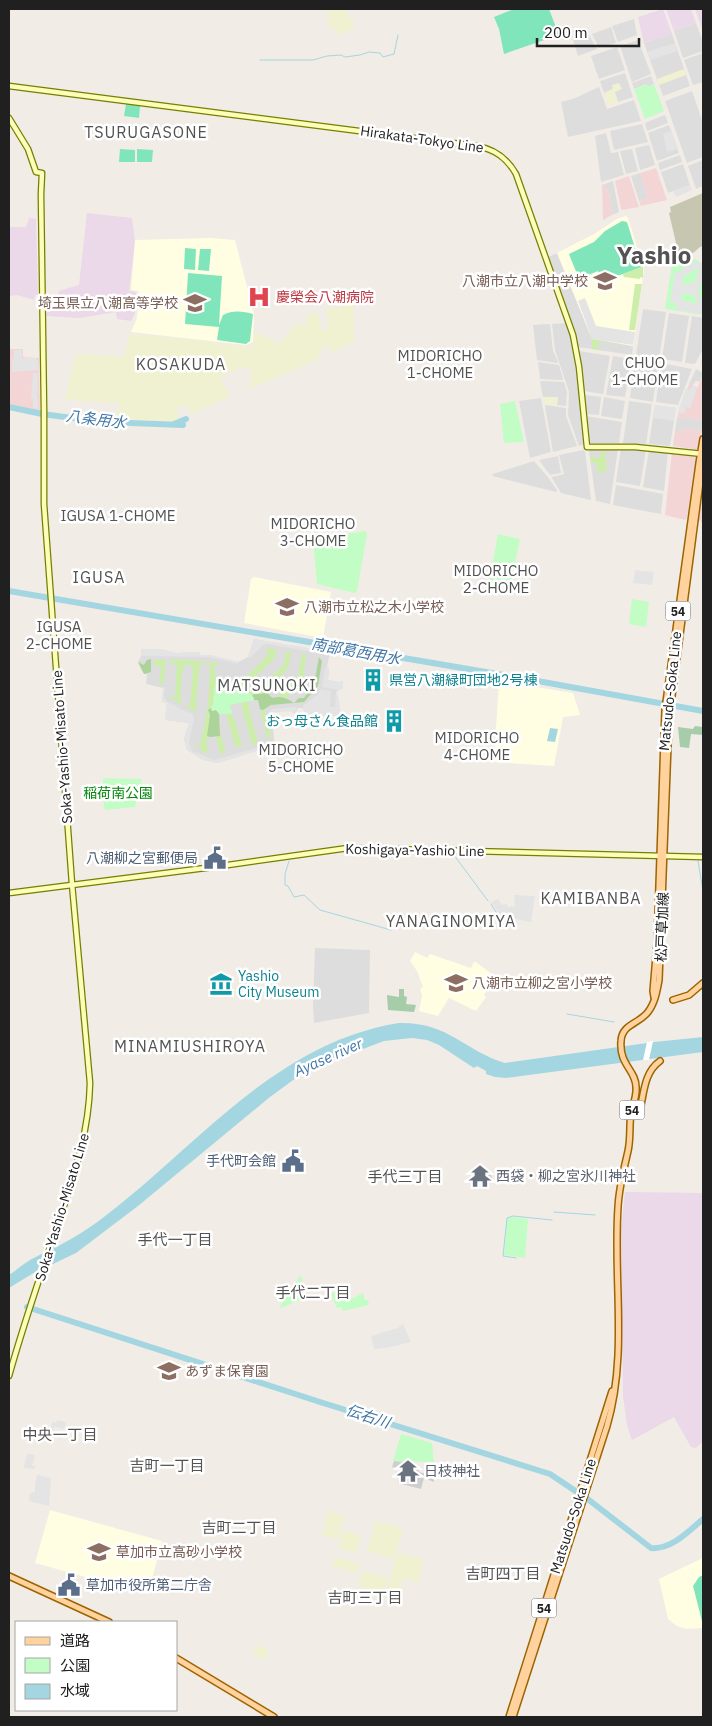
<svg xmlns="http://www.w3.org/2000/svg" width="712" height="1726" viewBox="0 0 712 1726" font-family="'IBM Plex Sans','Noto Sans JP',sans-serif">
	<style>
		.residential { fill: #dedddd }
		.commercial { fill: #f3d5d5 }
		.industrial { fill: #ebd8e8 }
		.education { fill: #fffee2 }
		.religious { fill: #cecece }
		.construction { fill: #c7c6b1 }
		.farmland { fill: #f0f1d1 }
		.grass { fill: #cdeeaa }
		.forest { fill: #acd399 }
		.cemetery { fill: #a6ccaa }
		.park { fill: #c2fdc5 }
		.pitch { fill: #80e5ba }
		.parking { fill: #e4e4e4; fill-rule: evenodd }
		.water { fill: #a4d6e1 }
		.pier { fill: #fff }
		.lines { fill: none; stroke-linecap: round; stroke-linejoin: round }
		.stream { stroke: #a4d6e1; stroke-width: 1 }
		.river { stroke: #a4d6e1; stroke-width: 6 }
		.secondary-casing { stroke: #757f00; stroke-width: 7 }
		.primary-casing { stroke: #9d6400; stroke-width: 8 }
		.secondary { stroke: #fcfdb8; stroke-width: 4.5 }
		.primary { stroke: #ffd29e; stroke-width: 5 }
		.labels { text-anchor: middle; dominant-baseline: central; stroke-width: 5; stroke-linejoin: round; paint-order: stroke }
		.shield { fill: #fff; stroke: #636363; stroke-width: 1 }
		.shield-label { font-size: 12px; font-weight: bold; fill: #202020 }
		.street-label { font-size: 14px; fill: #202020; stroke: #fff }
		.education-label { font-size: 14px; fill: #785e54; stroke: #fff; text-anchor: start }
		.health-label { font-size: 14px; fill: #be3a42; stroke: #fff; text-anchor: start }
		.culture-label { font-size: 14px; fill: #0d838f; stroke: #fff; text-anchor: start }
		.park-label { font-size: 14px; fill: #05880b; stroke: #fff }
		.service-label { font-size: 14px; fill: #4e5e75; stroke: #fff; text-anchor: end }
		.worship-label { font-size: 14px; fill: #5b616d; stroke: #fff; text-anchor: start }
		.neighbourhood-label { font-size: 15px; fill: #535353; stroke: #fff }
		.water-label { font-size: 15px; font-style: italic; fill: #4077a6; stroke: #fff }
		.quarter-label { font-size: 16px; letter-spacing: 1px; fill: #535353; stroke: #fff }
		.town-label { font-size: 24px; font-weight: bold; fill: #535353; stroke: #fff }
	</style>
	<rect width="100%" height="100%" fill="#f1ede6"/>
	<g class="residential">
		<path d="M 634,19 L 637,35 L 618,42 L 612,26 Z"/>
		<path d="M 696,23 L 703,42 L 703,51 L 683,58 L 674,31 Z"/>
		<path d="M 611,27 L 616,43 L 599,48 L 592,34 Z"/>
		<path d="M 672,34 L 690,86 L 663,96 L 644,43 Z"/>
		<path d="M 589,35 L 597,49 L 578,56 L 573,40 Z"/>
		<path d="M 638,40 L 651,74 L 632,82 L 620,46 Z"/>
		<path d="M 617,47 L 625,70 L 599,79 L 591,56 Z"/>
		<path d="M 703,53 L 703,82 L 693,85 L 684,60 Z"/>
		<path d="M 625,73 L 633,97 L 618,102 L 613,89 L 604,93 L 600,81 Z"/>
		<path d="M 651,76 L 654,84 L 647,87 L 646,84 L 634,89 L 632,83 Z"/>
		<path d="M 599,87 L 607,109 L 634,100 L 641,121 L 568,137 L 561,102 L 573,99 Z"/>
		<path d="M 692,91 L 703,123 L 703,157 L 687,163 L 665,101 Z"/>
		<path d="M 665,115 L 668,123 L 647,131 L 645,123 Z"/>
		<path d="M 642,124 L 648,142 L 614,150 L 610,131 Z"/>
		<path d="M 669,125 L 679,153 L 657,161 L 648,133 Z"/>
		<path d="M 606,133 L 611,153 L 618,152 L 624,175 L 601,182 L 595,136 Z"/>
		<path d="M 649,145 L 655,165 L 640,170 L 635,148 Z"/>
		<path d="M 632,149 L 638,171 L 626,174 L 620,151 Z"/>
		<path d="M 680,155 L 682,162 L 660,170 L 658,163 Z"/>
		<path d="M 703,160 L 703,186 L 696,189 L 688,166 Z"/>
		<path d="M 683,164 L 690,185 L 668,193 L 661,172 Z"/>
		<path d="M 640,173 L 648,198 L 639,201 L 631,176 Z"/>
		<path d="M 613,181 L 619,212 L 612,215 L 609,193 L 607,193 L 605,184 Z"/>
		<path d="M 557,253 L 592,339 L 633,346 L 632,355 L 578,347 L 548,257 Z"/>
		<path d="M 643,309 L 666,312 L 659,359 L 636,355 Z"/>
		<path d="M 669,313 L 689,316 L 682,362 L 662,359 Z"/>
		<path d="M 692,316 L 703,318 L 703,349 L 695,364 L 685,363 Z"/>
		<path d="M 567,323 L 576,360 L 585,444 L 579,446 L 568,415 L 569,392 L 555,350 L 552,324 Z"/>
		<path d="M 550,324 L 553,351 L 558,361 L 557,363 L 537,360 L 533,325 Z"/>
		<path d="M 579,351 L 610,356 L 603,394 L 584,391 Z"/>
		<path d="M 613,356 L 631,359 L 625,397 L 606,395 Z"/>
		<path d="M 635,359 L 658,363 L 653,402 L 630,398 Z"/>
		<path d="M 538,362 L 559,365 L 563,379 L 562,380 L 540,379 Z"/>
		<path d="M 661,363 L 692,369 L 678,405 L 656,402 Z"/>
		<path d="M 696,369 L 703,373 L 703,376 L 699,382 L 696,381 L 692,386 L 689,384 Z"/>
		<path d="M 541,381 L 564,382 L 567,392 L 566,406 L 557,405 L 558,397 L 543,397 L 540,382 Z"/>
		<path d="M 585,395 L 601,397 L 599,415 L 586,414 L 584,396 Z"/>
		<path d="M 604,397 L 625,401 L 622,419 L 601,416 Z"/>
		<path d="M 541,398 L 551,452 L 530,458 L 519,401 Z"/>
		<path d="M 629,401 L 652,404 L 646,444 L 623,443 Z"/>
		<path d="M 546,405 L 566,408 L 566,416 L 577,446 L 553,452 L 545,406 Z"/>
		<path d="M 655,405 L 676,408 L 670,446 L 649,444 Z"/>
		<path d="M 586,416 L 622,422 L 619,443 L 589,443 Z"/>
		<path d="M 677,418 L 690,418 L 703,421 L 702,431 L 685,428 L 684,432 L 675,431 Z"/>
		<path d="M 591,448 L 616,448 L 618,449 L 610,504 L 596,501 L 589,451 Z"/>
		<path d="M 621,448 L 646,450 L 640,486 L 616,482 Z"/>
		<path d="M 583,450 L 585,451 L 591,499 L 590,500 L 561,493 L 552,478 L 552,477 L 564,474 L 559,455 Z"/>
		<path d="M 649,450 L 668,452 L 664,491 L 643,487 Z"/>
		<path d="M 558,456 L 561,473 L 550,475 L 539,460 Z"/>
		<path d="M 534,461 L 547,476 L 557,490 L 556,492 L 492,476 L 493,474 Z"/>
		<path d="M 616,485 L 663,494 L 661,514 L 613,505 Z"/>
		<path d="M 254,639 L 330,652 L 327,667 L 329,669 L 328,680 L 339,682 L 343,681 L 343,688 L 336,692 L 339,700 L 340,716 L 308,716 L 302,708 L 298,708 L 295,714 L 290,711 L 272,712 L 272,717 L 276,728 L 273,729 L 275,745 L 218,763 L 203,760 L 187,750 L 184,739 L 189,723 L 165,720 L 167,703 L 162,702 L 163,688 L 146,684 L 147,674 L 144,674 L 138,662 L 141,656 L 141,649 L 161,649 L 176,653 L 199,652 L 200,655 L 210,655 L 238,662 L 248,657 Z"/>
		<path d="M 315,948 L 370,950 L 369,1013 L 314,1023 L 313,1005 Z"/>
	</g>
	<g class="commercial">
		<path d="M 656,168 L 667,200 L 641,206 L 639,201 L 648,198 L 640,173 Z"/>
		<path d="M 629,176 L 639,207 L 622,210 L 621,209 L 615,181 Z"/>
		<path d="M 605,184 L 607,193 L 609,193 L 612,215 L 603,220 L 602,185 Z"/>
		<path d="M 10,349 L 23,349 L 23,357 L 39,358 L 40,411 L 9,404 Z"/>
		<path d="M 703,376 L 703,421 L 690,418 L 677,418 L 689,384 L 697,388 Z"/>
		<path d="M 685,427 L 702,431 L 697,450 L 673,446 L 675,431 L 684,431 Z"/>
		<path d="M 672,452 L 696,455 L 687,518 L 685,520 L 665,515 Z"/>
		<path d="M 703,489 L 703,523 L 698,520 Z"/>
	</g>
	<g class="industrial">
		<path d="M 663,9 L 672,34 L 644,43 L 638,17 Z"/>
		<path d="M 666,9 L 691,9 L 696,23 L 674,31 Z"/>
		<path d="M 695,9 L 703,9 L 703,32 Z"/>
		<path d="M 87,213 L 132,218 L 135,242 L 129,291 L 136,292 L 135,313 L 131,321 L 117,319 L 116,312 L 79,318 L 46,316 L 47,301 L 56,302 L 59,291 L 79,285 Z"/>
		<path d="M 29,218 L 36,219 L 38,295 L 35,295 L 34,300 L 17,295 L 9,296 L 9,227 L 26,227 Z"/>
		<path d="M 625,1192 L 703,1193 L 703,1441 L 696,1448 L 691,1447 L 674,1417 L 632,1440 L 627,1425 L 623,1396 L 621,1230 Z"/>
	</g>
	<g class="education">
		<path d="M 626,216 L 628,218 L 644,270 L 633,346 L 592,339 L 557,253 L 594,234 L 617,219 Z"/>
		<path d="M 210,238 L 235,240 L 254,314 L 253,342 L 246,345 L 131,332 L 137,318 L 139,291 L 131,290 L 135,240 Z"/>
		<path d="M 254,577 L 331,592 L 323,638 L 244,623 L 251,579 Z"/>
		<path d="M 499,681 L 573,693 L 580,715 L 563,717 L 554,766 L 494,762 Z"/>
		<path d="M 415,952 L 427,958 L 430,954 L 471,968 L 474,962 L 476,962 L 493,975 L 494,978 L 484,995 L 486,997 L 476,1011 L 449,998 L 438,1016 L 419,1011 L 422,996 L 420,989 L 423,987 L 417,971 L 410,961 Z"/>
		<path d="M 50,1510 L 162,1541 L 148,1594 L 35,1563 Z"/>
		<path d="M 703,1558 L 703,1628 L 686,1629 L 677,1626 L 668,1619 L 659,1579 Z"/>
	</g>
	<g class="religious">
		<path d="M 473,1171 L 490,1172 L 492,1178 L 488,1181 L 471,1183 Z"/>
		<path d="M 394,1461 L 408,1462 L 408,1464 L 418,1467 L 419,1472 L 434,1476 L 434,1482 L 424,1478 L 421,1489 L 398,1483 L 401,1469 L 392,1467 Z"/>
	</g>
	<path class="construction" d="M 703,193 L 703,246 L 700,247 L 693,253 L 679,256 L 669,213 L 671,212 L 670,207 Z"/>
	<g class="farmland">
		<path d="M 327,9 L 344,9 L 348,14 L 350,20 L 352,19 L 354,30 L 350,30 L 350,32 L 335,34 L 335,28 L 329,28 Z"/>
		<path d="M 684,69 L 686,75 L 659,85 L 657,79 Z"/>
		<path d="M 619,83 L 622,89 L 615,92 L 618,102 L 608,105 L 604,93 L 613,89 L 612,85 Z"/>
		<path d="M 348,288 L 353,290 L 354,342 L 330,353 L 332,348 L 324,345 L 317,360 L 249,389 L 252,369 L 242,367 L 220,377 L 230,397 L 191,414 L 187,405 L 176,408 L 180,418 L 173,421 L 115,420 L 120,404 L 65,399 L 76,354 L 125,357 L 129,334 L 185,339 L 252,348 L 255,333 L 273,339 L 273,344 L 284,339 L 295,324 L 306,325 L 307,315 L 319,312 L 321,330 L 328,330 L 326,308 L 341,307 L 340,298 Z"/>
		<path d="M 543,397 L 558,397 L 557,405 L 544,403 Z"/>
		<path d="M 328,1511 L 345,1516 L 341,1530 L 325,1525 Z"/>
		<path d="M 376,1521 L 403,1529 L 394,1559 L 367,1551 Z"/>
		<path d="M 324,1526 L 340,1531 L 338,1539 L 322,1535 Z"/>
		<path d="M 343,1530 L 361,1536 L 356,1553 L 338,1548 Z"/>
		<path d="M 397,1553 L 424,1560 L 418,1582 L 403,1578 L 399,1593 L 387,1590 Z"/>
		<path d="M 335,1557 L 360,1564 L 358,1573 L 332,1566 Z"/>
		<path d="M 363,1571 L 389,1578 L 382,1593 L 358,1586 Z"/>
		<path d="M 256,1646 L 268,1649 L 266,1659 L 253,1656 Z"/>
	</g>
	<g class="grass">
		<path d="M 643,266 L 643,278 L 640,277 L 640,279 L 624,277 L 623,274 Z"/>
		<path d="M 635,284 L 642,284 L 635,330 L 629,330 Z"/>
		<path d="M 587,329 L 593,339 L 633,346 L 599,341 L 597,347 L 601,348 L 600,350 L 592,349 L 592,339 Z"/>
		<path d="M 605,452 L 607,471 L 597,472 L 597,463 L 591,463 L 590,457 L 599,458 L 600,453 Z"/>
		<path d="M 268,648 L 277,650 L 274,659 L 246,685 L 253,694 L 284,665 L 286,651 L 291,652 L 288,668 L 267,690 L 262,694 L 252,696 L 240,683 L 269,654 L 265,649 Z"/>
		<path d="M 302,654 L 306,655 L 303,678 L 286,698 L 277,696 L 298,676 Z"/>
		<path d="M 172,659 L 219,663 L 214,668 L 216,677 L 213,704 L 208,710 L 210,715 L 207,741 L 206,742 L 209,754 L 193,745 L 200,746 L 208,705 L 210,664 L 201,663 L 199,671 L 196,705 L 197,706 L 195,712 L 184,706 L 190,706 L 193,666 L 184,665 L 184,671 L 182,672 L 180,700 L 182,703 L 181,704 L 169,697 L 175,697 L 177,664 L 170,664 Z"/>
		<path d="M 155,660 L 166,660 L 163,684 L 159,684 L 161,666 L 153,666 Z"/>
		<path d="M 248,701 L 250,708 L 249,710 L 258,743 L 252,745 L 241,703 Z"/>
		<path d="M 260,709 L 266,710 L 265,714 L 271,735 L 268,740 Z"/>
		<path d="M 229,713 L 234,718 L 242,746 L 236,748 L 226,714 Z"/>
		<path d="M 221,734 L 225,752 L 220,754 L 216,736 L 220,736 Z"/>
	</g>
	<g class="forest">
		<path d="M 319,657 L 322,661 L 318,686 L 304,702 L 271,705 L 263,710 L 260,709 L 258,700 L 254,700 L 252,696 L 254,694 L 262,694 L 267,690 L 270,696 L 273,698 C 280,695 289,699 294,703 L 299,698 L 304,698 L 314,684 Z"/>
		<path d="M 151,659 L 151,672 L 144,674 L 138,662 L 144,665 L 147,660 Z"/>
		<path d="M 211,708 L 212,711 L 216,710 L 219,712 L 220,736 L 210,737 L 207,736 L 210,715 L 208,710 Z"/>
	</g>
	<g class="cemetery">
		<path d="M 695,726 L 703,727 L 703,735 L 691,734 L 689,748 L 680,747 L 678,727 L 693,729 Z"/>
		<path d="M 399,989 L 404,989 L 404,996 L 407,997 L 406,1004 L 416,1005 L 414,1012 L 388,1010 L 387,995 L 399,997 Z"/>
	</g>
	<g class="park">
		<path d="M 647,84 L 648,87 L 654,84 L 664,111 L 645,119 L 634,89 Z"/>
		<path d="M 695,259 L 703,264 L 703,315 L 665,309 L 672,265 Z"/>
		<path d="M 515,401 L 524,442 L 504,443 L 500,404 Z"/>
		<path d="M 365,531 L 367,534 L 357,591 L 355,593 L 317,584 L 313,541 L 315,539 Z"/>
		<path d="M 498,534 L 520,539 L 510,587 L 489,583 Z"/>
		<path d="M 632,599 L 649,602 L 646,627 L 629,624 Z"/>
		<path d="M 216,677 L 236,680 L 254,698 L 254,700 L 230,705 L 232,712 L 231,714 L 219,714 L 216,710 L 212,711 L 211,708 L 213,704 Z"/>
		<path d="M 104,778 L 142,779 L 135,807 L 106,810 L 104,808 L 103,779 Z"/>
		<path d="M 514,1217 L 528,1219 L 525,1258 L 504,1255 L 507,1218 Z"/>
		<path d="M 300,1276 L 302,1277 L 300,1300 L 281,1308 L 280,1306 Z"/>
		<path d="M 345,1287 L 351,1299 L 363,1293 L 365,1300 L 368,1300 L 369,1305 L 343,1311 L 341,1307 L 337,1308 L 331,1294 Z"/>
		<path d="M 401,1434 L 432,1443 L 434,1462 L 393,1461 Z"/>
	</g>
	<g class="pitch">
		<path d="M 514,9 L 549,9 L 559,35 L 504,54 L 499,29 L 494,17 Z"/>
		<path d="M 126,104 L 140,106 L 139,118 L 124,116 Z"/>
		<path d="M 120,149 L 135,150 L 135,162 L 119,162 Z"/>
		<path d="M 137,149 L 153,150 L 152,162 L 137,162 Z"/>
		<path d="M 622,221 L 627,222 L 641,267 L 602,282 L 598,271 L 579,279 L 569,254 L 594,242 L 605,231 Z"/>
		<path d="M 185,248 L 196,249 L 195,270 L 184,269 Z"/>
		<path d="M 200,249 L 211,249 L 209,271 L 198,270 Z"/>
		<path d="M 188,273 L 222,276 L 219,325 L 223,315 C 232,310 243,311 253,314 L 250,341 L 246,344 L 217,340 L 219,327 L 185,324 Z"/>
		<path d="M 703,1575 L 703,1625 L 693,1586 L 699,1577 Z"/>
	</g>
	<g class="parking">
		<path d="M 675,43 L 678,51 L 650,60 L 647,52 Z"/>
		<path d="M 671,131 L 677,149 L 667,152 L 663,134 Z"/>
		<path d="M 690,185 L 692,190 L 676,197 L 673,191 Z"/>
		<path d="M 686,261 L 689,265 L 692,264 L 693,261 L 703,264 L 703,281 L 700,285 L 699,295 L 701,299 L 703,297 L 703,314 L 676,310 L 677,307 L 673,302 L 670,302 L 675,272 L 678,272 L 683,269 L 683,262 ZM 694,268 L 699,270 L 696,278 L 697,281 L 687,285 L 683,283 L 683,276 L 693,271 ZM 683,293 L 694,295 L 698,304 L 683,301 L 681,298 Z"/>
		<path d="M 585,298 L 596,326 L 635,332 L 633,345 L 592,339 L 578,301 Z"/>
		<path d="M 14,350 L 22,350 L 22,357 L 20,358 L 36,358 L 36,360 L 38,360 L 38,365 L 36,366 L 39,366 L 39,370 L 12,372 L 12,359 L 14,358 Z"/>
		<path d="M 33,373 L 38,373 L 37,399 L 38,399 L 38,407 L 36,409 L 33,408 L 33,398 L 31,398 Z"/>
		<path d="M 693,385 L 697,388 L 690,408 L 686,407 L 684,414 L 678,412 L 686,388 L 690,390 Z"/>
		<path d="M 655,405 L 676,408 L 674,421 L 653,418 Z"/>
		<path d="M 635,570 L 654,572 L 652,585 L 633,583 Z"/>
		<path d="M 254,639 L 314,649 L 313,652 L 267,644 L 263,645 L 250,658 L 248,657 Z"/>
		<path d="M 141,649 L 161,649 L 176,653 L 199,652 L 200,655 L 210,655 L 238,662 L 238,664 L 209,657 L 141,656 Z"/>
		<path d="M 325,667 L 329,669 L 328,680 L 339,682 L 343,681 L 343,688 L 339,690 L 322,687 Z"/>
		<path d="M 163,687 L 165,687 L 164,696 L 167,702 L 193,715 L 194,719 L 189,743 L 192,751 L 214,760 L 270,744 L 271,746 L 218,763 L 203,760 L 187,750 L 184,739 L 189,723 L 165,720 L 167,703 L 162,702 Z"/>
		<path d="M 321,689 L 331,691 L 330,707 L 335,707 L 336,692 L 339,700 L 340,716 L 308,716 L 302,707 L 318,694 Z"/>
		<path d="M 297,707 L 295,714 L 290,711 L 272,712 L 276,728 L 273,729 L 269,714 L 271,709 Z"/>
		<path d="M 514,895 L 535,896 L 531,922 L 501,916 L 491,902 L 498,899 L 502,905 L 507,904 L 508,907 L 515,906 Z"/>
		<path d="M 403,1324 L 411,1342 L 386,1348 L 374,1349 L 371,1336 L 398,1328 Z"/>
		<path d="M 57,1420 L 66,1422 L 64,1429 L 56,1427 L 55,1425 L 53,1431 L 63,1433 L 62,1439 L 49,1435 L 51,1426 L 53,1422 L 56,1423 Z"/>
		<path d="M 28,1454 L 35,1455 L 32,1466 L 35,1466 L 35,1469 L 24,1468 L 26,1457 Z"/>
		<path d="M 37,1475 L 51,1478 L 49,1506 L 29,1501 L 30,1493 L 35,1492 L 35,1484 Z"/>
	</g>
	<g class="water">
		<path d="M 550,728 L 558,729 L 555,742 L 547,741 Z"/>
		<path d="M 399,1023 C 449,1022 463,1050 505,1063 L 654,1042 L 703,1037 L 703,1052 L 506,1078 L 495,1077 L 486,1074 L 486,1071 L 477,1066 L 474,1068 L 439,1045 L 427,1040 L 412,1038 L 384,1041 L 318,1066 L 300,1075 L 270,1097 L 138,1206 L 76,1253 L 32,1274 L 9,1288 L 9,1275 C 17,1270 23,1264 30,1260 C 44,1252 58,1247 71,1239 C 96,1225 119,1205 141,1187 C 219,1120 292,1040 399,1023 Z"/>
	</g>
	<g class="pier">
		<path d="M 653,1041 L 649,1060 L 643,1060 L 647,1042 Z"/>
		<path d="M 56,1242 L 46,1272 L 36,1276 L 45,1247 Z"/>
	</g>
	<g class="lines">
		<g class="stream">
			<path d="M 260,60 L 313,60 L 327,56 L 341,55 L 345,57 L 360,55 L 369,52 L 380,53 L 383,57 L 394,54 L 398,35"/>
			<path d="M 454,855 L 488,901"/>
			<path d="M 289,861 L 285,874 L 285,885 L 288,886 L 294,897 L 304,895 L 320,910 L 391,930"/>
			<path d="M 698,861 L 703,891"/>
			<path d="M 491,904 L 500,918"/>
			<path d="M 567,1014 L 614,1022"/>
			<path d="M 554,1212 L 595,1215"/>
			<path d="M 516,1258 L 503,1256 L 507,1218 L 513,1216 L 552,1220"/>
		</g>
		<g class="river">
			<path d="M 9,407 L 42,414 L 103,422 L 183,425"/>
			<path d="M 174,424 L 186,419"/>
			<path d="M 9,591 L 521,678 L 703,711"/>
			<path d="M 27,1307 L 320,1402 L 550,1474 L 589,1500 L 651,1548 C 671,1550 689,1531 703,1519"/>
		</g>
		<defs>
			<g id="secondary">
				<path d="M 9,86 L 476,146 C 495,149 507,158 516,174 L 573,335 L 579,367 L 587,447 L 635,447 L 703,454"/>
				<path d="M 9,118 L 28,149 L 36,172 L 42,173 L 41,194 L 44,411 L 44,504 L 72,884 L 90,1083 C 89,1134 73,1178 57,1227 C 40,1276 23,1326 9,1376"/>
				<path d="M 9,893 L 221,866 L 348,848 L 703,857"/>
			</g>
			<g id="primary">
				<path d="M 654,997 L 653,991 L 657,944 L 665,709 L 699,463 L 703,439"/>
				<path d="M 673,1000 L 689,995 L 703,983"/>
				<path d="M 631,1113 L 639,1114 C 644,1096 643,1073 660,1061"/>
				<path d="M 9,1576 L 109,1622"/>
				<path d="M 176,1658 L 274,1717"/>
				<path d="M 509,1717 L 612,1391"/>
				<path d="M 513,1717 L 607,1426 C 628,1354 613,1280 618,1207 C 619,1187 624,1169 628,1151 C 631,1138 629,1125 631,1113 C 633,1104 637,1096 636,1087 C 636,1070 619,1065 621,1041 C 622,1024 639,1024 648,1012 C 655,1003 657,991 659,980 L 669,719 L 703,459"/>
			</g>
		</defs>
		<use href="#secondary" class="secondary-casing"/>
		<use href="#primary" class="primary-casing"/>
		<use href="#secondary" class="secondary"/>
		<use href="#primary" class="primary"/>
	</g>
	<defs>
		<symbol id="school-bare" viewBox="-9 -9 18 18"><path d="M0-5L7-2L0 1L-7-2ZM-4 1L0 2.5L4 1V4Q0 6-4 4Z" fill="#8d6e63" stroke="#fff" stroke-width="2.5" paint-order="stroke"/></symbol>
		<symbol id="hospital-bare" viewBox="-9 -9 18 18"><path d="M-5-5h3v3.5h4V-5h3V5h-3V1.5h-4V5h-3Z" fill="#e0444e" stroke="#fff" stroke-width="2.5" paint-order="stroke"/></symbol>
		<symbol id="building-bare" viewBox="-9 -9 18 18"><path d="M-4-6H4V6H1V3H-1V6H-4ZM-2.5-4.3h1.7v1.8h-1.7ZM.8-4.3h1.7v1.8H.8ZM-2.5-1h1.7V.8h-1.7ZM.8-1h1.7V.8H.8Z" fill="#0f9aa8" stroke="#fff" stroke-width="2.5" paint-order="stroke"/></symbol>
		<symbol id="civic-bare" viewBox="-9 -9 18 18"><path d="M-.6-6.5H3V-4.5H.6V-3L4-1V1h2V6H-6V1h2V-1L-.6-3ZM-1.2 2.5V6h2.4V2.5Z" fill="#5c6f8a" stroke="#fff" stroke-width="2.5" paint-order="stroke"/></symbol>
		<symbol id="museum-bare" viewBox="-9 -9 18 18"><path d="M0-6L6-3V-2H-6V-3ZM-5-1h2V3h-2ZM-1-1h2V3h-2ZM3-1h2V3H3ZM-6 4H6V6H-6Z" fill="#0f9aa8" stroke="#fff" stroke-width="2.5" paint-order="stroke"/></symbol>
		<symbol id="temple-bare" viewBox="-9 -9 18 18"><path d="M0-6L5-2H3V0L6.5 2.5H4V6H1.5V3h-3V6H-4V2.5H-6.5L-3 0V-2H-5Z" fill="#6b7280" stroke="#fff" stroke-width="2.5" paint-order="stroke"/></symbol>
	</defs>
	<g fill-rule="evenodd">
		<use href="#school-bare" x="589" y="265" width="32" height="32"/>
		<use href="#hospital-bare" x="243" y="281" width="32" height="32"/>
		<use href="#school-bare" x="179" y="287" width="32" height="32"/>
		<use href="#school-bare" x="271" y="591" width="32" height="32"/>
		<use href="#building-bare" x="357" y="664" width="32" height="32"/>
		<use href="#building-bare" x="378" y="705" width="32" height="32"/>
		<use href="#civic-bare" x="199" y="842" width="32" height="32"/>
		<use href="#school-bare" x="440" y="967" width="32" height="32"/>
		<use href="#museum-bare" x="205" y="968" width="32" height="32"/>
		<use href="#civic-bare" x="277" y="1145" width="32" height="32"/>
		<use href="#temple-bare" x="464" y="1160" width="32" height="32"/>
		<use href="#school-bare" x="153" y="1355" width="32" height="32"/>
		<use href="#temple-bare" x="392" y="1455" width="32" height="32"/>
		<use href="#school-bare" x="83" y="1536" width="32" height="32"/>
		<use href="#civic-bare" x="53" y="1569" width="32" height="32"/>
	</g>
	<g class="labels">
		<g class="shield">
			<rect x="665.5" y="601.5" width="25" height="19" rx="4"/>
			<rect x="619.5" y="1100.5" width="25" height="19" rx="4"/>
			<rect x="531.5" y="1598.5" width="25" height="19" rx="4"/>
		</g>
		<g class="shield-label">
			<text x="678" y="611">54</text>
			<text x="632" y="1110">54</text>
			<text x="544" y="1608">54</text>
		</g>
		<g class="street-label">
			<text transform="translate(422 139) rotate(8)">Hirakata-Tokyo Line</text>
			<text transform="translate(670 691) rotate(-84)">Matsudo-Soka Line</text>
			<text transform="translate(62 747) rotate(-94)">Soka-Yashio-Misato Line</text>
			<text transform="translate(415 850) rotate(1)">Koshigaya-Yashio Line</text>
			<text transform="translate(662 927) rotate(-88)">松戸草加線</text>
			<text transform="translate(62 1207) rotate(-73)">Soka-Yashio-Misato Line</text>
			<text transform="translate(573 1516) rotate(-72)">Matsudo-Soka Line</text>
		</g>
		<g class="education-label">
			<text x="588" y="281" text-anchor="end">八潮市立八潮中学校</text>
			<text x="178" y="303" text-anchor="end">埼玉県立八潮高等学校</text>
			<text x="304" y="607">八潮市立松之木小学校</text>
			<text x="472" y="983">八潮市立柳之宮小学校</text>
			<text x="185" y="1371">あずま保育園</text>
			<text x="116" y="1552">草加市立高砂小学校</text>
		</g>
		<g class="health-label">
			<text x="276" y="297">慶榮会八潮病院</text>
		</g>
		<g class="culture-label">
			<text x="389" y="680">県営八潮緑町団地2号棟</text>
			<text x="378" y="721" text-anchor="end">おっ母さん食品館</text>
			<text x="238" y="976">Yashio<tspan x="238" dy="16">City Museum</tspan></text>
		</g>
		<g class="park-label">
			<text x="118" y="793">稲荷南公園</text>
		</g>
		<g class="service-label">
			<text x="198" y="858">八潮柳之宮郵便局</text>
			<text x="276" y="1161">手代町会館</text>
			<text x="86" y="1585" text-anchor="start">草加市役所第二庁舎</text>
		</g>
		<g class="worship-label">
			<text x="496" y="1176">西袋・柳之宮氷川神社</text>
			<text x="424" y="1471">日枝神社</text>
		</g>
		<g class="neighbourhood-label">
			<text x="440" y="355">MIDORICHO<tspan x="440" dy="17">1-CHOME</tspan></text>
			<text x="645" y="362">CHUO<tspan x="645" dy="17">1-CHOME</tspan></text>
			<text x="118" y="515">IGUSA 1-CHOME</text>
			<text x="313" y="523">MIDORICHO<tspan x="313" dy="17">3-CHOME</tspan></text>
			<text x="496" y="570">MIDORICHO<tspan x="496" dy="17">2-CHOME</tspan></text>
			<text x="59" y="626">IGUSA<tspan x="59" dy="17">2-CHOME</tspan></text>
			<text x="477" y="737">MIDORICHO<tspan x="477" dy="17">4-CHOME</tspan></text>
			<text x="301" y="749">MIDORICHO<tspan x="301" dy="17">5-CHOME</tspan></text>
			<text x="405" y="1176">手代三丁目</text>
			<text x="175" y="1239">手代一丁目</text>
			<text x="313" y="1292">手代二丁目</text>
			<text x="60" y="1434">中央一丁目</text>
			<text x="167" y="1465">吉町一丁目</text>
			<text x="239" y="1527">吉町二丁目</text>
			<text x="503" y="1573">吉町四丁目</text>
			<text x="365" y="1597">吉町三丁目</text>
		</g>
		<g class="water-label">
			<text transform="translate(96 419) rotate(7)">八条用水</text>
			<text transform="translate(356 651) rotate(10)">南部葛西用水</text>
			<text transform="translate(328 1057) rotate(-24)">Ayase river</text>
			<text transform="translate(368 1416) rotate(18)">伝右川</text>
		</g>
		<g class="quarter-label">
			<text x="146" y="132">TSURUGASONE</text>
			<text x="181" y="364">KOSAKUDA</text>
			<text x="99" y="577">IGUSA</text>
			<text x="267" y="685">MATSUNOKI</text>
			<text x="591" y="898">KAMIBANBA</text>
			<text x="451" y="921">YANAGINOMIYA</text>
			<text x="190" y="1046">MINAMIUSHIROYA</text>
		</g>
		<g class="town-label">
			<text x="654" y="255">Yashio</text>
		</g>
	</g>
	<rect width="712" height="1726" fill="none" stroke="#202020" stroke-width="20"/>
	<rect x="15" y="1621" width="162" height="90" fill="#ffffff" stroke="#a6a6a6"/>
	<rect x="25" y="1637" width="25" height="8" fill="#ffd29e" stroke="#a6a6a6"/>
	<text x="60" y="1646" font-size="15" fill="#202020">道路</text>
	<rect x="25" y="1658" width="25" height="15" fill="#c2fdc5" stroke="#a6a6a6"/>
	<text x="60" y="1671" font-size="15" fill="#202020">公園</text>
	<rect x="25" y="1684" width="25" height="15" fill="#a4d6e1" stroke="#a6a6a6"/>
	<text x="60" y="1696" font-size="15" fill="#202020">水域</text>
	<path d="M537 38v8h102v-8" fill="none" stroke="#202020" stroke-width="2.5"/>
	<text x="544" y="38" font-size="15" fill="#202020" stroke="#ffffff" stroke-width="4" paint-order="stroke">200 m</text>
</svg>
